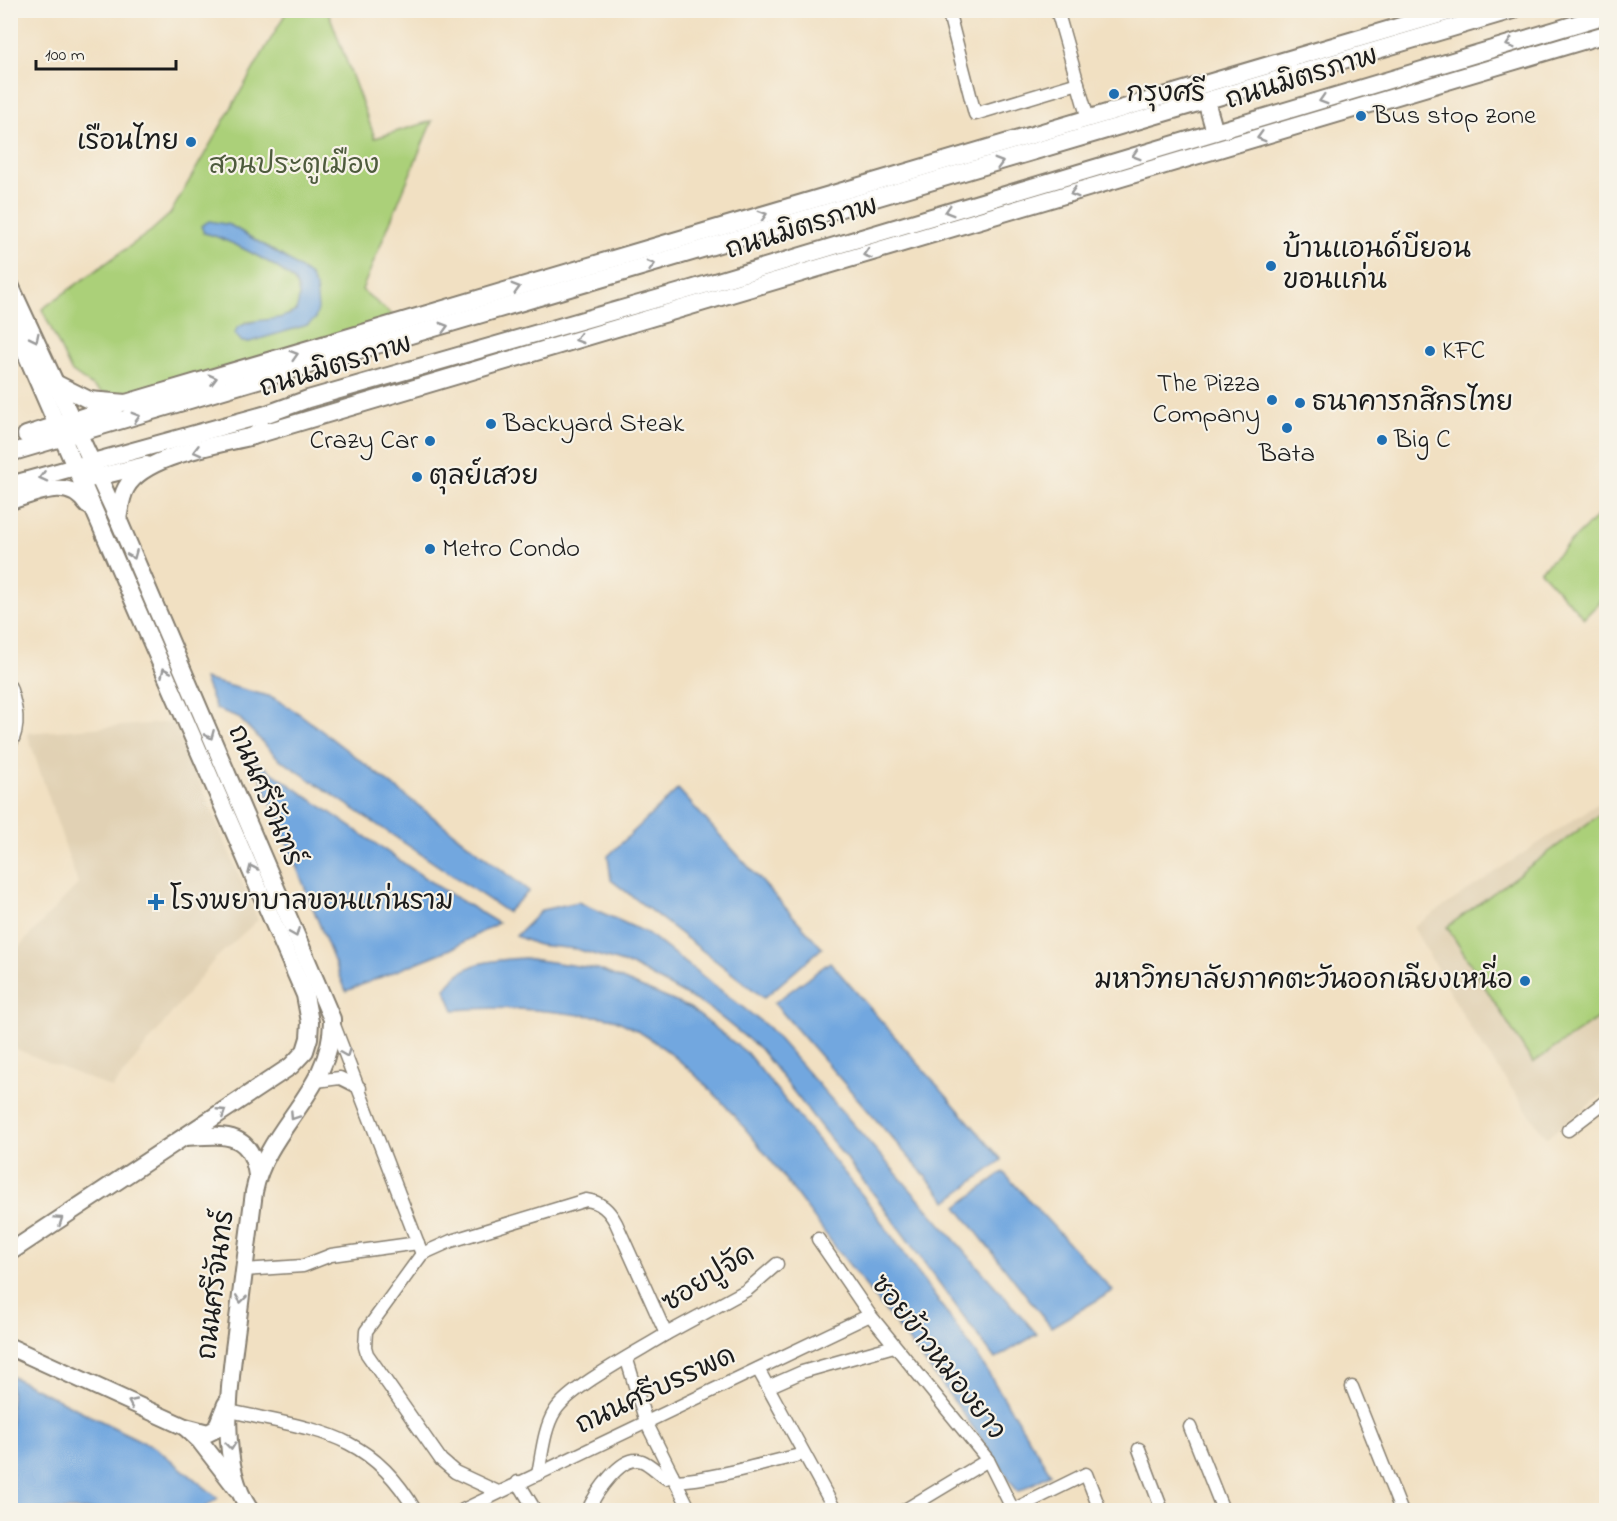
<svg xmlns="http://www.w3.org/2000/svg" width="1617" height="1521" viewBox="0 0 1617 1521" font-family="'Indie Flower','Playpen Sans Thai',sans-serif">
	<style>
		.built { fill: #e1d1b4 }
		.green { fill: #abd079; stroke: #64764a; stroke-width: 1.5; fill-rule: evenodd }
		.water { fill: #72a7df; stroke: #47627e; stroke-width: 1.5 }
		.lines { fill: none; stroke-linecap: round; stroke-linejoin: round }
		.minor-casing { stroke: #867e6f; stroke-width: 15 }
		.major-casing { stroke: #867e6f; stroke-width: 20 }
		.minor { stroke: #fff; stroke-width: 12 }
		.major { stroke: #fff; stroke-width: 16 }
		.oneway { stroke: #999 }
		.poi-dot { fill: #1f6fb2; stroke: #f7f3e8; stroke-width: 2 }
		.labels { text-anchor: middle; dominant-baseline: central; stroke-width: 4.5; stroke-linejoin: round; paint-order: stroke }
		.street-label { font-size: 27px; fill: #1c1c1c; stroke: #f7f3e8 }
		.poi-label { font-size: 27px; fill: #1c1c1c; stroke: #f7f3e8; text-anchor: start }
		.park-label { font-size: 27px; fill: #4e5b3d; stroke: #f7f3e8 }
	</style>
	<rect width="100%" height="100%" fill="#f7f3e8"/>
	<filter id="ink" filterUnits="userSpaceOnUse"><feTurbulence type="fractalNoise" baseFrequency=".0167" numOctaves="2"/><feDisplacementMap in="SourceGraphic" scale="12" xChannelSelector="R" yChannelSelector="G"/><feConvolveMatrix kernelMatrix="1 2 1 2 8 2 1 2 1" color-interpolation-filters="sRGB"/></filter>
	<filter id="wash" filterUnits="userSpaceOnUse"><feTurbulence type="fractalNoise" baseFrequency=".008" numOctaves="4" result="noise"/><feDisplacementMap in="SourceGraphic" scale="24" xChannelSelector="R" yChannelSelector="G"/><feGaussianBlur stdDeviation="1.35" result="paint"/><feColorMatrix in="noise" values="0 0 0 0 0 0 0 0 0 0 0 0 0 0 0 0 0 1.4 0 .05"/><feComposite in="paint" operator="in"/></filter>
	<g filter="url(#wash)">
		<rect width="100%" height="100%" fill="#f1e0c2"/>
		<g class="built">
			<path d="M 174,722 L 258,920 L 215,959 L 112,1088 L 11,1047 L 11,955 L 78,884 L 27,733 Z"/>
			<path d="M 1606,798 L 1606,1092 L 1546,1138 L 1474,1034 L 1413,927 Z"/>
		</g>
		<g class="green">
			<path d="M 287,11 L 328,11 L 375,138 L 432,121 L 362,290 L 396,318 L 128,396 L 101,392 L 71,371 L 42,309 L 151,231 L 170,214 ZM 230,225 L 282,256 L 310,276 L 307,325 L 249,342 L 245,322 L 276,320 L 296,311 C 299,301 301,294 296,284 C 287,268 223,237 204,233 Z"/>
			<path d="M 1606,508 L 1606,596 L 1584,618 L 1540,571 Z"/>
			<path d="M 1606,810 L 1606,1012 L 1533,1063 L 1447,927 Z"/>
		</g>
		<g class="water">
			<path d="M 209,221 L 230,225 L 282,256 L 310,276 L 316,288 L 318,309 L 315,319 L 307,325 L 249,342 L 242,342 L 235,334 L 237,328 C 255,316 277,324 296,311 C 299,301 301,294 296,284 C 287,268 223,237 204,233 L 201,226 Z"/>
			<path d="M 204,679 L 272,697 L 300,714 L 529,891 L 507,912 L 278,758 L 238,717 L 216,709 Z"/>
			<path d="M 254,760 L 437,886 L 498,923 L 451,949 L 346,991 Z"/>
			<path d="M 678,789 L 822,948 L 764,998 L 611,880 L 608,856 Z"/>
			<path d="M 578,902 L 647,933 L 768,1027 L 1037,1334 L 995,1359 L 876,1197 L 760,1049 L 709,1008 L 633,966 L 576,949 L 538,945 L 516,936 L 542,910 Z"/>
			<path d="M 524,958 L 598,969 L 690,1008 L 747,1053 L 863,1196 L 979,1358 L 1051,1474 L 1018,1492 C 962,1408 899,1328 837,1249 C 778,1172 706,1059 616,1020 C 605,1016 591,1016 580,1015 C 538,1009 496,1006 454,1010 L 445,989 C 464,961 491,960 524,958 Z"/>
			<path d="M 830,962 L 1002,1160 L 947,1201 L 774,1003 Z"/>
			<path d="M 1003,1172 L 1113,1291 L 1051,1327 L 957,1207 Z"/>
			<path d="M 11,1376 L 157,1449 L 218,1498 L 201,1510 L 11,1510 Z"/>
		</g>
	</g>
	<g filter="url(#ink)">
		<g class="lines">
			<defs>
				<g id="minor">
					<path d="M 948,10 L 975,114 L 1078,83"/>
					<path d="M 1057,10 L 1088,119"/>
					<path d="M 10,687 C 16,706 21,726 10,745"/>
					<path d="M 332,1020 L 422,1254"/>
					<path d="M 316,1081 L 340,1078 L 360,1088"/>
					<path d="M 1568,1130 L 1606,1101"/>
					<path d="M 818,1239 L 870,1315 L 988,1460 L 1013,1510"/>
					<path d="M 244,1270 L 303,1266 L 331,1255 L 418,1243"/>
					<path d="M 666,1334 L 747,1290 L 777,1264"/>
					<path d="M 627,1360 L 646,1422 L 690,1510"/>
					<path d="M 758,1369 L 835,1510"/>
					<path d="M 768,1387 L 802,1372 L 894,1346"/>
					<path d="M 1352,1387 L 1401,1510"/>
					<path d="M 230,1411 C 312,1430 369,1430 415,1510"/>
					<path d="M 1190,1427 L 1223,1510"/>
					<path d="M 1139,1449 L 1162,1510"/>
					<path d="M 675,1481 C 719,1478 760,1464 804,1454"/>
					<path d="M 518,1482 L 535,1510"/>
					<path d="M 498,1492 L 455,1472 L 441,1460 L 367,1354 L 365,1347 L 366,1331 L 422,1254 L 451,1241 L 586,1200 C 601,1202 609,1210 616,1223 L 666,1334 C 639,1351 570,1387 555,1411 C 544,1428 542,1454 538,1474"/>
					<path d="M 463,1510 L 870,1315"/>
					<path d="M 588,1510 C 595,1495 621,1453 642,1461 C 650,1464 658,1473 666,1478 L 672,1474"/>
					<path d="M 905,1510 L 988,1460"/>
					<path d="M 1013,1510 L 1086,1474 L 1100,1510"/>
				</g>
				<g id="major">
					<path d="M 1206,101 L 1215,132"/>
					<path d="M 10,285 L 118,519 L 332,1019 C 333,1091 267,1126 254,1192 C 249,1232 244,1271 239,1311 C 232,1369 214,1459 250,1510"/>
					<path d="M 10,317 L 305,995 L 310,1022 L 309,1038 L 305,1051 L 291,1066 L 10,1252"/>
					<path d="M 57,384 L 89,400 L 126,403 L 1455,10"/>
					<path d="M 26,435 L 116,406"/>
					<path d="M 253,436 L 1606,34"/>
					<path d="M 10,453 L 1513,10"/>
					<path d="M 89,479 L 146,465"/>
					<path d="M 10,485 L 267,414 L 308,399 L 681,292 L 1606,15"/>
					<path d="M 10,501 C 37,493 69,476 87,505"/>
					<path d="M 118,519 C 120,509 121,497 126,488 C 144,455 219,445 253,436 L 263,429"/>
					<path d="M 186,1137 C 223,1135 251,1130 257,1175"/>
					<path d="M 10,1347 L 185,1427 L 208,1433 L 216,1429 L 226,1404"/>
					<path d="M 186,1428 L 200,1441 L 237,1489"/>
				</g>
			</defs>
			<use href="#minor" class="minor-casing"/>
			<use href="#major" class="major-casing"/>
			<use href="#minor" class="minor"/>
			<use href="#major" class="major"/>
		</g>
		<defs><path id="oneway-chevron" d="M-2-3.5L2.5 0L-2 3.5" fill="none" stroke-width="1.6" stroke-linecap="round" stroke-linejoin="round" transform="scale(1.5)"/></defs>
		<g class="oneway">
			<use href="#oneway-chevron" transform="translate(1510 44) rotate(163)"/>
			<use href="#oneway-chevron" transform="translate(1323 100) rotate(163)"/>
			<use href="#oneway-chevron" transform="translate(1261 137) rotate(164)"/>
			<use href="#oneway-chevron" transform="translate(1136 155) rotate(163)"/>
			<use href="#oneway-chevron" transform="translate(999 163) rotate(-16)"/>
			<use href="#oneway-chevron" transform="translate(1074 193) rotate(163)"/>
			<use href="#oneway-chevron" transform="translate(949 211) rotate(163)"/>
			<use href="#oneway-chevron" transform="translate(763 215) rotate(-17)"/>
			<use href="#oneway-chevron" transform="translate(867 254) rotate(162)"/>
			<use href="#oneway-chevron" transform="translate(651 265) rotate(-16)"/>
			<use href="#oneway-chevron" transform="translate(516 288) rotate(-16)"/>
			<use href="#oneway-chevron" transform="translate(444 327) rotate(-16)"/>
			<use href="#oneway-chevron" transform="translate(35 338) rotate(64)"/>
			<use href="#oneway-chevron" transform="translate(579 339) rotate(163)"/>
			<use href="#oneway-chevron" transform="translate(294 355) rotate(-17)"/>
			<use href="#oneway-chevron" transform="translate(213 379) rotate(-15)"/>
			<use href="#oneway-chevron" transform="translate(136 417) rotate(-16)"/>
			<use href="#oneway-chevron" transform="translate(197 451) rotate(165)"/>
			<use href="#oneway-chevron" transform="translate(43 477) rotate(166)"/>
			<use href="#oneway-chevron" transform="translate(133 555) rotate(67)"/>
			<use href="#oneway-chevron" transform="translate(165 672) rotate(-114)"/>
			<use href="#oneway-chevron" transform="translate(210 735) rotate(67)"/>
			<use href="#oneway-chevron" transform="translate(252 869) rotate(-114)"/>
			<use href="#oneway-chevron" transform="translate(295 933) rotate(67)"/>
			<use href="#oneway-chevron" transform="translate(346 1053) rotate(68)"/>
			<use href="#oneway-chevron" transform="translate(222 1112) rotate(-33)"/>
			<use href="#oneway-chevron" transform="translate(294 1116) rotate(124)"/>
			<use href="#oneway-chevron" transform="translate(59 1220) rotate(-34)"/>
			<use href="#oneway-chevron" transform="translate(241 1299) rotate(97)"/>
			<use href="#oneway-chevron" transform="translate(132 1403) rotate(-155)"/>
			<use href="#oneway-chevron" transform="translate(231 1446) rotate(84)"/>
		</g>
	</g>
	<g class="poi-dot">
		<circle cx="1114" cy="94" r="6"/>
		<circle cx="1361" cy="116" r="6"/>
		<circle cx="191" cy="142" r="6"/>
		<circle cx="1271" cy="266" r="6"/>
		<circle cx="1430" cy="351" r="6"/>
		<circle cx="1272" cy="400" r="6"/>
		<circle cx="1300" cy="403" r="6"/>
		<circle cx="491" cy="424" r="6"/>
		<circle cx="1287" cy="428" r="6"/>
		<circle cx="1382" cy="440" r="6"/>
		<circle cx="430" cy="441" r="6"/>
		<circle cx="417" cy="477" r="6"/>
		<circle cx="430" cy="549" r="6"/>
		<path d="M153 893h6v6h6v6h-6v6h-6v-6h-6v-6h6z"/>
		<circle cx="1525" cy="981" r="6"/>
	</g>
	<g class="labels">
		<g class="street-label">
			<text transform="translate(1302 79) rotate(-17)">ถนนมิตรภาพ</text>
			<text transform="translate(802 229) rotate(-17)">ถนนมิตรภาพ</text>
			<text transform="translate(336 367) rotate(-17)">ถนนมิตรภาพ</text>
			<text transform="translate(264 796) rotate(67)">ถนนศรีจันทร์</text>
			<text transform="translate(709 1279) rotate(-32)">ซอยปูจัด</text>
			<text transform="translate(217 1285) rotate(-83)">ถนนศรีจันทร์</text>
			<text transform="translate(937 1358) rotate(52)">ซอยข้าวหมองยาว</text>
			<text transform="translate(656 1391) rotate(-25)">ถนนศรีบรรพด</text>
		</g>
		<g class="poi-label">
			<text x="1126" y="94">กรุงศรี</text>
			<text x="1373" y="116">Bus stop zone</text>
			<text x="179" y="142" text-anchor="end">เรือนไทย</text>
			<text x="1283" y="250">บ้านแอนด์บียอน<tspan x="1283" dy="31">ขอนแก่น</tspan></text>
			<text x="1442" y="351">KFC</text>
			<text x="1260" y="384" text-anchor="end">The Pizza<tspan x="1260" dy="31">Company</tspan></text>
			<text x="1312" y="403">ธนาคารกสิกรไทย</text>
			<text x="503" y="424">Backyard Steak</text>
			<text x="1394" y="440">Big C</text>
			<text x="418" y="441" text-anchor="end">Crazy Car</text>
			<text x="1287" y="454" text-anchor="middle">Bata</text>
			<text x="429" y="477">ตุลย์เสวย</text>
			<text x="442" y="549">Metro Condo</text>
			<text x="170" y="902">โรงพยาบาลขอนแก่นราม</text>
			<text x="1513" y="981" text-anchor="end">มหาวิทยาลัยภาคตะวันออกเฉียงเหนี่อ</text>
		</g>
		<g class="park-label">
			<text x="294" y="166">สวนประตูเมือง</text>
		</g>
	</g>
	<rect width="1617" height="1521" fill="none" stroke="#f7f3e8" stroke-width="36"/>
	<path d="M36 60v9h140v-9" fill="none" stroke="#1c1c1c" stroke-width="3"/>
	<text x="45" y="60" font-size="18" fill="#1c1c1c" stroke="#f7f3e8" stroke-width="4.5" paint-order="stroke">100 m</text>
</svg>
